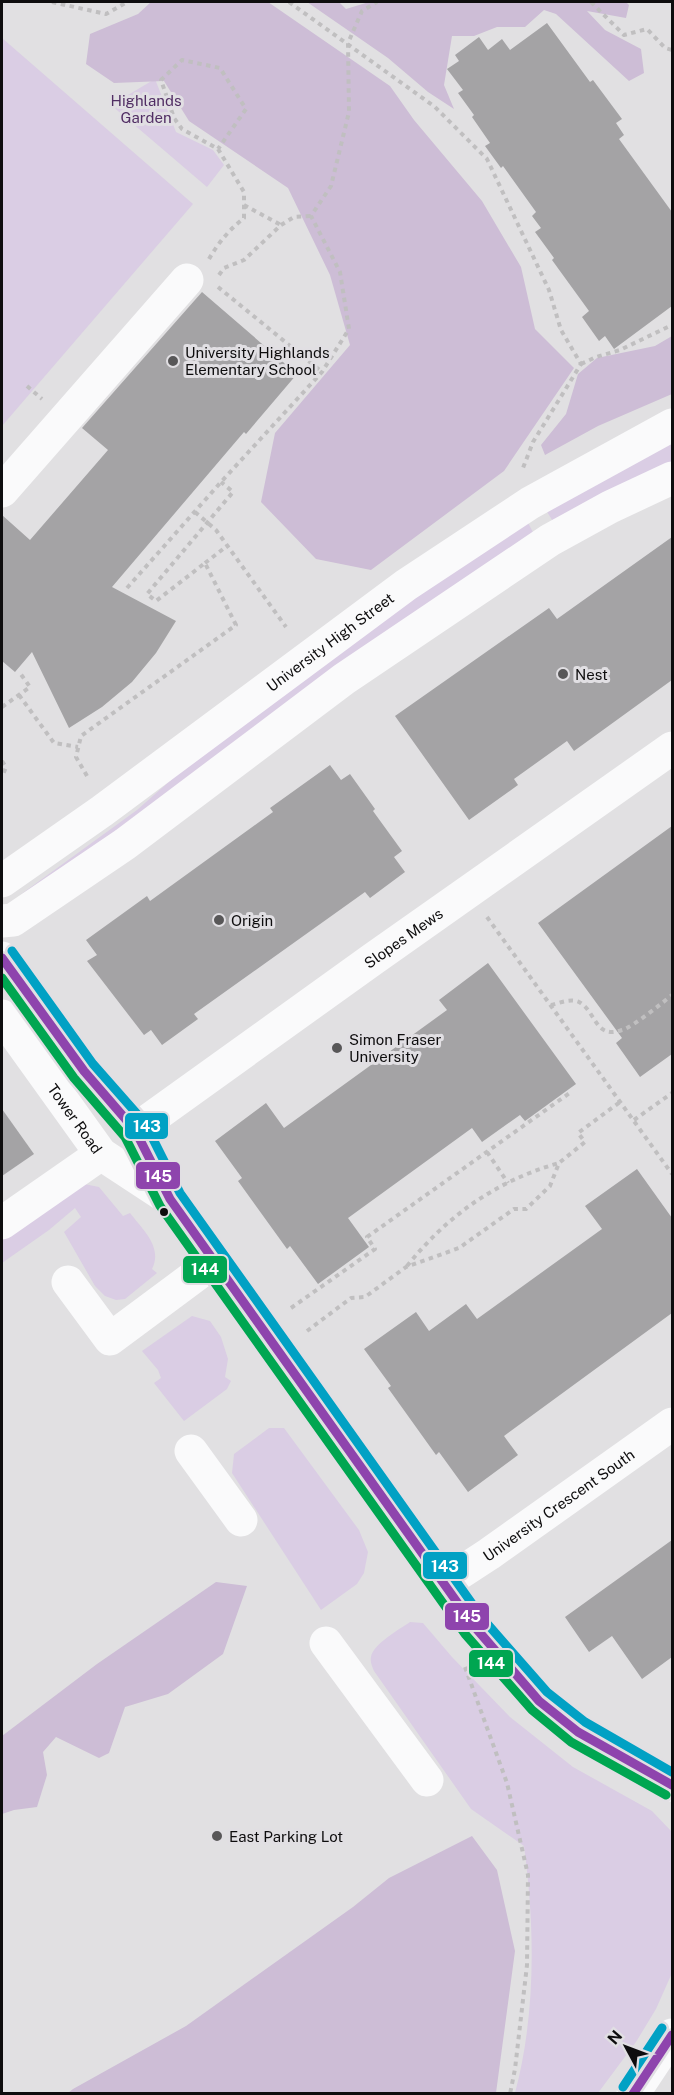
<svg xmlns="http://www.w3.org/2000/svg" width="674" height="2095" viewBox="0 0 674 2095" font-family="'Public Sans',sans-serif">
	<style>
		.green { fill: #dacde4 }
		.forest { fill: #cdbdd6 }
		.building { fill: #a4a3a5 }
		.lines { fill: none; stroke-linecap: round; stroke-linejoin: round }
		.path { stroke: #c0bfc0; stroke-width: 4; stroke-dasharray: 4.5 4.5; stroke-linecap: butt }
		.minor { stroke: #fafafb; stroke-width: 33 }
		.bus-1-casing { stroke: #e1dfe3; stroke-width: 14 }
		.bus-2-casing { stroke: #e1dfe3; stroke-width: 14 }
		.bus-3-casing { stroke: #e1dfe3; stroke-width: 14 }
		.bus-1 { stroke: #8e44ad; stroke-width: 9 }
		.bus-2 { stroke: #00a651; stroke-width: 9 }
		.bus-3 { stroke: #01a1c4; stroke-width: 9 }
		.poi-dot { fill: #585758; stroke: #e1dfe3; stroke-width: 2 }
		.bus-dot { fill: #0e0d0e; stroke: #e1dfe3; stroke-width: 2 }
		.labels { text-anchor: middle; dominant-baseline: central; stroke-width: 6; stroke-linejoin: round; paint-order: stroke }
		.park-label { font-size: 15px; fill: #512e64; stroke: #e1dfe3 }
		.poi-label { font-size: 15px; fill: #0e0d0e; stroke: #e1dfe3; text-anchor: start }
		.street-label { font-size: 15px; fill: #0e0d0e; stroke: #e1dfe3 }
		.line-badge { stroke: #e1dfe3; stroke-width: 2 }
		.badge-label { font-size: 16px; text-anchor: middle; font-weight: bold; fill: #fff }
	</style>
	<rect width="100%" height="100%" fill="#e1e0e2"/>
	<g class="green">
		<path d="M 2,38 L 193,204 L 2,426 Z"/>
		<path d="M 155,79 L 176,132 L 213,150 L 224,165 L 207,187 L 111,105 Z"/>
		<path d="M 672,444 L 672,463 L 554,523 L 544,507 L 650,451 Z"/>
		<path d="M 526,519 L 534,534 L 82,857 L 20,895 L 137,810 L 223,734 Z"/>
		<path d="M 84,1184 L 99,1187 L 123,1216 L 130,1213 C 143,1230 163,1247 152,1269 L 157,1273 L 125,1299 L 116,1300 L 105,1296 L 95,1286 L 64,1232 L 81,1217 L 75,1208 L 49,1230 L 2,1263 L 2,1234 Z"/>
		<path d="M 192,1316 L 210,1321 L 221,1337 L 228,1359 L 225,1377 L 231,1381 L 227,1389 L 184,1421 L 154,1383 L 161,1378 L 158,1370 L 142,1351 Z"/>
		<path d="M 269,1428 L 284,1428 L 359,1530 L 368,1552 L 364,1573 L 357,1584 L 321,1610 L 232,1473 L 234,1454 Z"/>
		<path d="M 410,1622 L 423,1623 L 452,1657 L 510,1717 L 573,1767 L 652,1811 L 672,1832 L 672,1973 L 656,2009 L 636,2042 L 598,2093 L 515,2093 C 536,2014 535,1928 524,1846 L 471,1809 L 374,1671 C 372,1666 370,1662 371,1657 C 373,1644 400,1629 410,1622 Z"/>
	</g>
	<g class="forest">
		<path d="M 151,2 L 268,2 L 390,86 L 414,120 L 482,201 L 521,267 L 535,329 L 574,368 L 504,471 L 371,570 L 316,559 L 261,502 L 275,433 L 350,345 L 330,275 L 288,188 L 189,121 L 164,81 L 114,83 L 86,64 L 90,34 L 138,14 Z"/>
		<path d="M 307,2 L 339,2 L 346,9 L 369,2 L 626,2 L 629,5 L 626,18 L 587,11 L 605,30 L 641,49 L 644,73 L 629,81 L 556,14 L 544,10 L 525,27 L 497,27 L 474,36 L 452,36 L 444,85 L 454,109 L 428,92 L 388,58 Z"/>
		<path d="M 672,336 L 672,394 L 598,426 L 545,455 L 541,445 L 566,414 L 578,374 L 597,358 L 655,346 Z"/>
		<path d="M 216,1582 L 247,1586 L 223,1654 L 168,1694 L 125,1707 L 109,1753 L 99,1758 L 56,1737 L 43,1752 L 47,1775 L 37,1807 L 14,1810 L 2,1814 L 2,1736 L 97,1664 Z"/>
		<path d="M 472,1836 L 497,1870 L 515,1951 L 496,2093 L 68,2093 L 73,2089 L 186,2026 L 353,1907 L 389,1878 Z"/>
	</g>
	<g class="building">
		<path d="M 547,23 L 590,82 L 593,80 L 622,119 L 616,123 L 624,135 L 619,139 L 672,212 L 672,306 L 614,349 L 605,336 L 599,341 L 582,317 L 589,311 L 552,260 L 554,258 L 535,232 L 541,228 L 532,216 L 536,212 L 503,166 L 501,168 L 485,146 L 490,143 L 472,117 L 474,115 L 458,93 L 463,90 L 447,69 L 459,61 L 455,55 L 479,37 L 488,50 L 502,39 L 510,50 Z"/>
		<path d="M 202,292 L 297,374 L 246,434 L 244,432 L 112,587 L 176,621 L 156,653 L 132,682 L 102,707 L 69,728 L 32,652 L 15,672 L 2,661 L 2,515 L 30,540 L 108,450 L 82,428 Z"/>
		<path d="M 672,537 L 672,680 L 574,751 L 567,741 L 514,779 L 518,785 L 469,820 L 395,716 L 549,608 L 557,619 Z"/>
		<path d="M 330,765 L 341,780 L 350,774 L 375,809 L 373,811 L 402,851 L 394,857 L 405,872 L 370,898 L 365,892 L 194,1014 L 198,1019 L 162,1045 L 151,1030 L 144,1035 L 87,961 L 97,955 L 86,940 L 147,896 L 150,901 L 273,812 L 270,808 Z"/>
		<path d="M 672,826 L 672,1054 L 640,1077 L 616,1043 L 622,1038 L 538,923 Z"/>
		<path d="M 488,963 L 576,1084 L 525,1121 L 520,1115 L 482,1142 L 472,1128 L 348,1218 L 369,1247 L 318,1284 L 290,1246 L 287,1249 L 238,1181 L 242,1178 L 215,1141 L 266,1103 L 284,1128 L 447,1010 L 439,1000 Z"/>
		<path d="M 2,1109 L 34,1154 L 2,1176 Z"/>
		<path d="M 637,1169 L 672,1218 L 672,1313 L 504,1436 L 518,1455 L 468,1492 L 439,1452 L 436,1455 L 388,1388 L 391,1386 L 364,1349 L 416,1312 L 429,1331 L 466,1304 L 477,1319 L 602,1229 L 585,1206 Z"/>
		<path d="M 672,1540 L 672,1657 L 642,1679 L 612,1636 L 589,1652 L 565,1617 Z"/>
	</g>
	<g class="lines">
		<g class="path">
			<path d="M 52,2 L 106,14 L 127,2"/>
			<path d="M 289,2 L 435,107 L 487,159 L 549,290 L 561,330 L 581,364 L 533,442 L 523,468"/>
			<path d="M 591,2 L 624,35 L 647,29 L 665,48 L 672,50"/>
			<path d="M 244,205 L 281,225"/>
			<path d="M 209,259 C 218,243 230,229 244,218 L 244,192 L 218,149 L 182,129 L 174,118 L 161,80 L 182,60 L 220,68 L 246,109 L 218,149"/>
			<path d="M 219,275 L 224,268 L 244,260 L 281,225 L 294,217 L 311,216"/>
			<path d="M 218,287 L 322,372"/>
			<path d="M 581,364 L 596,357 L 620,350 L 672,325"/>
			<path d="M 27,386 L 42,399"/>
			<path d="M 195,512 L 216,530 L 286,627"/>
			<path d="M 205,563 L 227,546"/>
			<path d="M 127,588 L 221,482 L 322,372 L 349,329 L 340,272 L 311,216 L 331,186 L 349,112 L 348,43 L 362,11 L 377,2"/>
			<path d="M 19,695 L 54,743 L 78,747"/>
			<path d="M 2,707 L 30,687 L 20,673"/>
			<path d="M 2,761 L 6,767 L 2,777"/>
			<path d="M 87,776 L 76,757 L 81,736 L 236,625 L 205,563 L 156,601 L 147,594 L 233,492 L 221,482"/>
			<path d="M 487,917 L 672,1174"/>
			<path d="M 551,1005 C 559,1003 571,998 579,1002 C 596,1011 595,1040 622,1030 C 633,1027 662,1003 672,995"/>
			<path d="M 634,1120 L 672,1093"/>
			<path d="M 487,1152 L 508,1183"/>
			<path d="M 407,1266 C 448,1215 496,1181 559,1163"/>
			<path d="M 291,1308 L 375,1249 L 367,1237 L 571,1092"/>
			<path d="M 307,1331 L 351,1298 L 365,1297 L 406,1267 L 459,1248 L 514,1209 L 526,1209 L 550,1186 L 559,1163 L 585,1142 L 578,1133 L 620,1102"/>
			<path d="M 465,1667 L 507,1783 L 528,1875 L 527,1965 L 515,2069 L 510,2094"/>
		</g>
		<g class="minor">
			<path d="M 2,491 L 187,280"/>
			<path id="s1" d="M 2,881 L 102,811 L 406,585 L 530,503 L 672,425"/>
			<path d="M 2,921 L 13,920 L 125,844 L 344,679 L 550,540 L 610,507 L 672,478"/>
			<path d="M 2,958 L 84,1071 L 135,1130 L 170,1199 L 474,1626 L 539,1701 L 578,1732 L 672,1785"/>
			<path id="s2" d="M 2,1016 L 101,1154 L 168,1198"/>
			<path id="s3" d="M 135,1130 L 373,959 L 672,748"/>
			<path d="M 2,1223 L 101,1154"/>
			<path d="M 68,1282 L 110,1339 L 215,1261"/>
			<path d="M 191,1451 L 241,1520"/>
			<path id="s4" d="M 443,1584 L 489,1554 L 672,1424"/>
			<path d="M 326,1643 L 427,1780"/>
			<path d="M 633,2094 L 672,2035"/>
		</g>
		<defs>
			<g id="bus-1">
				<path d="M 2,958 L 84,1071 L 135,1130 L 170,1199 L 474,1626 L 539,1701 L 578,1732 L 672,1785"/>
				<path d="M 633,2094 L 672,2035"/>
			</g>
			<path id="bus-2" d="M 2,978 L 74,1078 L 125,1137 L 160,1206 L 465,1634 L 532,1710 L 571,1742 L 666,1795"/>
			<g id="bus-3">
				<path d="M 12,951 L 93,1064 L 145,1123 L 180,1193 L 483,1619 L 547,1692 L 585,1722 L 672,1772"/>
				<path d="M 623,2087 L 662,2028"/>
			</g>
		</defs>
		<use href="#bus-1" class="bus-1-casing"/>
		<use href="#bus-2" class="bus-2-casing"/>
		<use href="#bus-3" class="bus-3-casing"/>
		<use href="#bus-1" class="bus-1"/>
		<use href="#bus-2" class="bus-2"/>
		<use href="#bus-3" class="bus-3"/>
	</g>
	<g class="poi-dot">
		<circle cx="173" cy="361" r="6"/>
		<circle cx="563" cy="674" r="6"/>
		<circle cx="219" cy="920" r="6"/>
		<circle cx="337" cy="1048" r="6"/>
		<circle cx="217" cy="1836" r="6"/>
	</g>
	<circle class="bus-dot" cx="164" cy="1212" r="5"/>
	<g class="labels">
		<g class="park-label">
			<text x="146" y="100">Highlands<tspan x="146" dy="17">Garden</tspan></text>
		</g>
		<g class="poi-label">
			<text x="185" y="352">University Highlands<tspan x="185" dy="17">Elementary School</tspan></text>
			<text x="575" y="674">Nest</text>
			<text x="231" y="920">Origin</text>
			<text x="349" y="1039">Simon Fraser<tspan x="349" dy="17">University</tspan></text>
			<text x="229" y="1836">East Parking Lot</text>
		</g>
		<g class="street-label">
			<text stroke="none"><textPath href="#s1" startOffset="406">University High Street</textPath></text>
			<text stroke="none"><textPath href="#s3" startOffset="330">Slopes Mews</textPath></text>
			<text stroke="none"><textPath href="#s2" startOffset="126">Tower Road</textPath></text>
			<text stroke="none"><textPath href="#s4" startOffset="140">University Crescent South</textPath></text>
		</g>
	</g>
	<g class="line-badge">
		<rect x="124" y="1112" width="45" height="28" rx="6" fill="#01a1c4"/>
		<rect x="135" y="1161" width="46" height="29" rx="6" fill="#8e44ad"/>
		<rect x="182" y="1255" width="46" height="29" rx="6" fill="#00a651"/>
		<rect x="422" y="1551" width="46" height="29" rx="6" fill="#01a1c4"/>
		<rect x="444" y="1602" width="46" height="29" rx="6" fill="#8e44ad"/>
		<rect x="468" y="1649" width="46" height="29" rx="6" fill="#00a651"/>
	</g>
	<g class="badge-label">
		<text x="147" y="1132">143</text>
		<text x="158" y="1182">145</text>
		<text x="205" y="1275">144</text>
		<text x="445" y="1572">143</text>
		<text x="467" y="1622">145</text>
		<text x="491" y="1669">144</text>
	</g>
	<rect width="674" height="2095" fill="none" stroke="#0e0d0e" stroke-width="6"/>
	<g transform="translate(626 2047) rotate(311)" stroke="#e1dfe3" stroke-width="4.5" paint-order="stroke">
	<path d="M0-4.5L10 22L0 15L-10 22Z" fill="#0e0d0e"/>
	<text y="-9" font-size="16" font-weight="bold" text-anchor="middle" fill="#0e0d0e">N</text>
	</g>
</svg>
